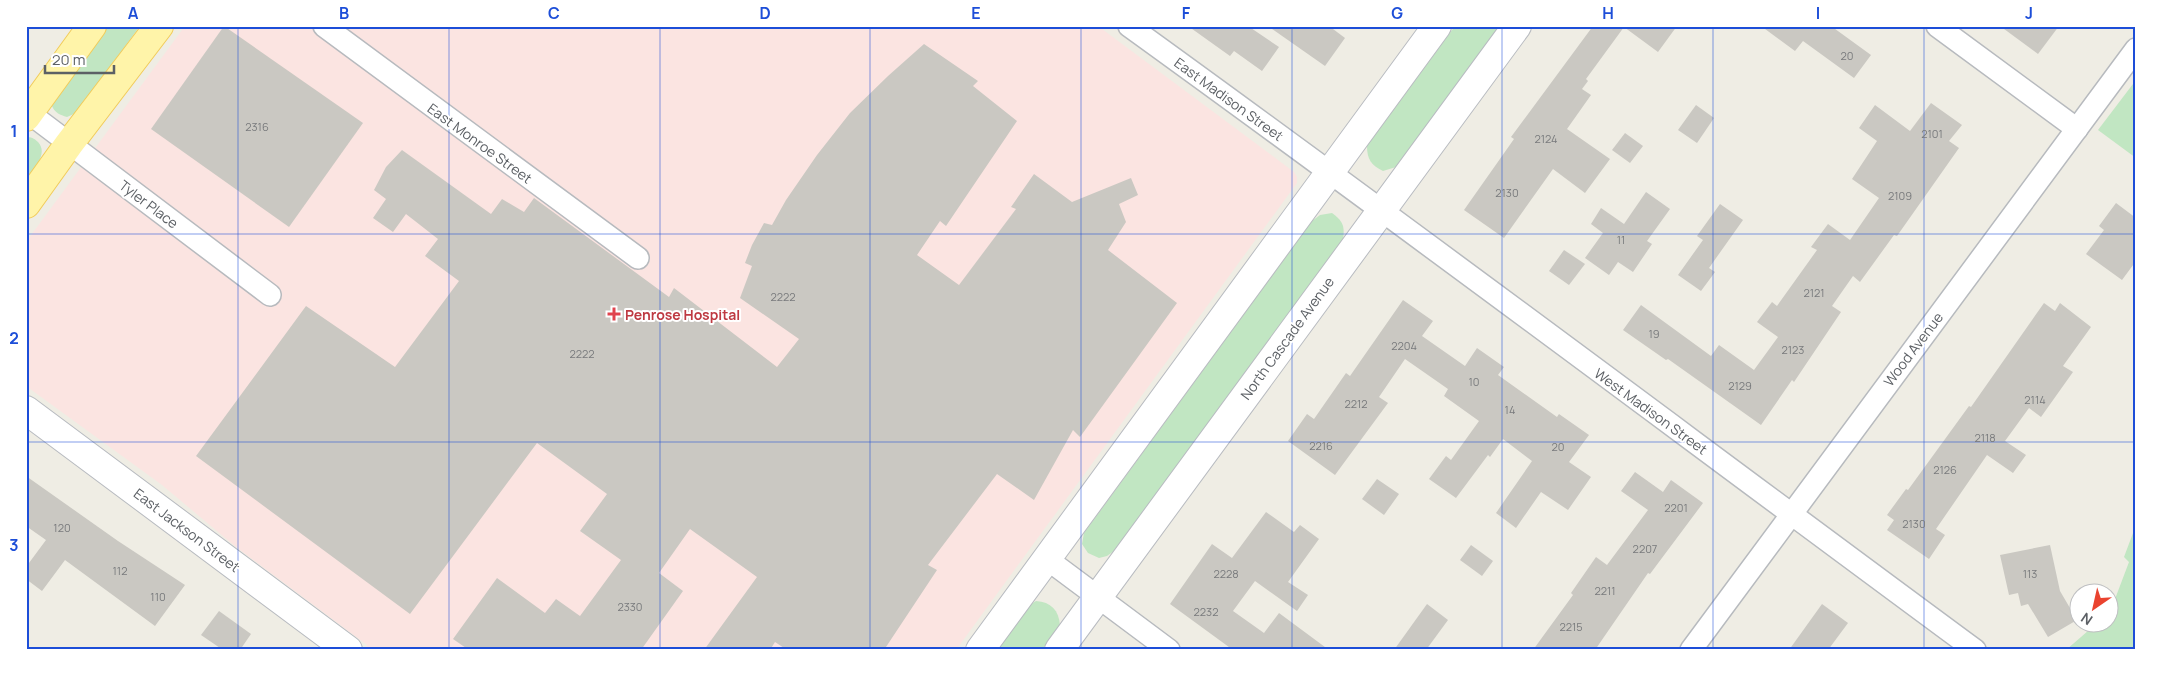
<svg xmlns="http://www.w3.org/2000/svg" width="2162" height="676" viewBox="0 0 2162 676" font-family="Manrope,sans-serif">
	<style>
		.medical { fill: #fbe4e1 }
		.green { fill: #c1e6c2 }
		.building { fill: #cac8c2 }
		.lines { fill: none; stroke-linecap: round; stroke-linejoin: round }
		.minor-casing { stroke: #b7babe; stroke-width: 24 }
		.secondary-casing { stroke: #b8bbc0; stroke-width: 30 }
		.primary-casing { stroke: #f2cc5a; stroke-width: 30 }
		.minor { stroke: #fff; stroke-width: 21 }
		.secondary { stroke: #fff; stroke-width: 28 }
		.primary { stroke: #fff4a9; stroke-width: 28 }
		.grid { fill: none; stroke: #1d4ed8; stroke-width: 1; stroke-opacity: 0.55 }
		.health-dot { fill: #e0444e; stroke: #fff; stroke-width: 2 }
		.labels { text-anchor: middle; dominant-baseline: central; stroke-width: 4; stroke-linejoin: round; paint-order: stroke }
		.number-label { font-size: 11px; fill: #787a7c }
		.street-label { font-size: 14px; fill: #5c6065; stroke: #fff }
		.health-label { font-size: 14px; font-weight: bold; fill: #be3a42; stroke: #fff; text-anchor: start }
		.neatline { fill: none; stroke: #1d4ed8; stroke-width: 2 }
		.grid-label { font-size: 16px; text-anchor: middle; font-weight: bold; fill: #1d4ed8 }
	</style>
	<rect width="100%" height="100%" fill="#efede4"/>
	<path class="medical" d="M 185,26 L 1098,26 L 1294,172 L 1297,177 L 1297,183 L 956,650 L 364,650 L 367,645 L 236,547 L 162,485 L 26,386 L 26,242 Z"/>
	<g class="green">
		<path d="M 98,26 L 140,26 L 76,113 L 67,117 C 52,113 51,106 49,92 Z"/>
		<path d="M 1455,26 L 1500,26 L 1396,167 L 1383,171 C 1371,165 1367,159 1367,146 Z"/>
		<path d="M 2136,80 L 2136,158 L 2098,130 Z"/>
		<path d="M 26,137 C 31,137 34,138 38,142 C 49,154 33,170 26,179 Z"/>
		<path d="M 1332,213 C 1343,221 1345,226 1343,240 L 1114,551 L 1107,556 L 1099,558 L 1088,553 L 1082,544 L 1084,533 L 1312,221 L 1320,215 Z"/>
		<path d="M 2136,525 L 2136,650 L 2066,650 L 2096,624 L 2110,624 L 2110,607 L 2115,599 L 2129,562 L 2124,557 Z"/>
		<path d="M 1036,601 C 1051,602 1059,610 1060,626 L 1042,650 L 995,650 L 1028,606 Z"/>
	</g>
	<g class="building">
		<path d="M 224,26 L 363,123 L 289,227 L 151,129 Z"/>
		<path d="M 1188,26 L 1248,26 L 1279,47 L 1262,71 L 1234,51 L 1230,56 Z"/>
		<path d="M 1268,26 L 1329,26 L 1345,38 L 1325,66 Z"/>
		<path d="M 1593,26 L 1677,26 L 1658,52 L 1624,27 L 1586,79 L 1588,81 L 1582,89 L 1591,95 L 1567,129 L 1610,159 L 1585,193 L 1553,169 L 1504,238 L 1464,210 L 1514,139 L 1511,137 Z"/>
		<path d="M 1761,26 L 1831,26 L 1871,55 L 1854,78 L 1803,41 L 1795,51 Z"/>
		<path d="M 2000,26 L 2059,26 L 2038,54 Z"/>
		<path d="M 924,44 L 978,81 L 973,86 L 1017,121 L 946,226 L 940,221 L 917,255 L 959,285 L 1016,209 L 1011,207 L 1034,174 L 1072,202 L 1131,178 L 1138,195 L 1119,204 L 1126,222 L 1108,250 L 1177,303 L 1080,437 L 1073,430 L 1034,500 L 997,474 L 928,565 L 937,570 L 884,650 L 787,650 L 775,642 L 770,650 L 704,650 L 757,577 L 690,529 L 659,573 L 683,591 L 641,650 L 469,650 L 453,639 L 497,578 L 545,613 L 556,599 L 580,616 L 621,560 L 580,531 L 607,494 L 537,443 L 410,614 L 196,456 L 306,306 L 395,367 L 459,281 L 425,256 L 438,239 L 406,214 L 393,232 L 373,218 L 386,199 L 374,190 L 386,167 L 402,150 L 491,214 L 502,199 L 524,212 L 534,198 L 669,297 L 674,288 L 777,367 L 799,339 L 740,298 L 752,266 L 745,263 L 752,245 L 764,223 L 772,225 L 786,200 L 817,155 L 850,113 L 888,76 Z"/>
		<path d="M 1931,103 L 1962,125 L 1949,141 L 1959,148 L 1897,236 L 1894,235 L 1860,282 L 1853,276 L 1832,306 L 1841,312 L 1794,382 L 1792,380 L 1761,425 L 1668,359 L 1666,360 L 1623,330 L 1641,305 L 1711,356 L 1719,345 L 1754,370 L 1778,337 L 1757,322 L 1772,302 L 1777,306 L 1817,250 L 1811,247 L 1828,224 L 1850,240 L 1879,198 L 1852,179 L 1877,141 L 1859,128 L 1875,105 L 1910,131 Z"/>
		<path d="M 1696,105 L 1714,118 L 1697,143 L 1678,130 Z"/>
		<path d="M 1625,133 L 1643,146 L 1630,163 L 1612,150 Z"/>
		<path d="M 1646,192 L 1670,209 L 1647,241 L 1652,244 L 1633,272 L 1618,262 L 1609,275 L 1585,258 L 1603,233 L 1591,224 L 1601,208 L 1624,224 Z"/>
		<path d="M 2116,203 L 2136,218 L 2136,261 L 2122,280 L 2086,254 L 2104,230 L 2099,226 Z"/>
		<path d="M 1720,204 L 1743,220 L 1709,268 L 1715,272 L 1701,291 L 1678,275 L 1703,240 L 1697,236 Z"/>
		<path d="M 1564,250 L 1585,264 L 1569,285 L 1549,271 Z"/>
		<path d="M 1403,300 L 1433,321 L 1422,336 L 1465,366 L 1477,348 L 1504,367 L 1498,375 L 1557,417 L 1559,414 L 1589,435 L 1569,462 L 1591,477 L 1568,510 L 1541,492 L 1516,528 L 1496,513 L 1532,461 L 1503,439 L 1490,457 L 1488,455 L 1456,498 L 1429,479 L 1446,456 L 1451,460 L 1479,421 L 1444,396 L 1448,389 L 1405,359 L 1379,397 L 1388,403 L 1335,475 L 1288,441 L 1307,414 L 1314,419 L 1346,373 L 1350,376 Z"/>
		<path d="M 2044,303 L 2055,311 L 2060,303 L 2091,327 L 2063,366 L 2073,372 L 2041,417 L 2029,408 L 2005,441 L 2026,455 L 2013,473 L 1987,455 L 1936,529 L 1945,535 L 1929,559 L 1887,530 L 1894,520 L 1887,515 L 1906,489 L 1908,490 L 1969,406 L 1971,407 Z"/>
		<path d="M 1635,472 L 1663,492 L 1671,480 L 1703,503 L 1650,574 L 1648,573 L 1595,650 L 1533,650 L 1573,595 L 1571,593 L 1596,557 L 1607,565 L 1648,510 L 1621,491 Z"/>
		<path d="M 26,476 L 118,541 L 185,585 L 155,626 L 65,560 L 42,591 L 26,579 L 26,567 L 46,540 L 26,526 Z"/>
		<path d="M 1377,479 L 1399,494 L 1384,515 L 1362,499 Z"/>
		<path d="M 1266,512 L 1294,532 L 1300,525 L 1319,539 L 1288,582 L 1308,595 L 1297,611 L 1255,581 L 1233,611 L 1264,633 L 1279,613 L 1329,650 L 1233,650 L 1170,604 L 1212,544 L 1232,558 Z"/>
		<path d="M 1471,545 L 1493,561 L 1482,576 L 1460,560 Z"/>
		<path d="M 2050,545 L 2060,591 L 2077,620 L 2048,637 L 2028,604 L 2021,606 L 2018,593 L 2009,595 L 2000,555 Z"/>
		<path d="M 1427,604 L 1448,620 L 1426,650 L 1394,650 Z"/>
		<path d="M 1822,604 L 1848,623 L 1828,650 L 1789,650 Z"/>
		<path d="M 219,611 L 251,634 L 240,650 L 223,650 L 201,635 Z"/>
	</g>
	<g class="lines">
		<defs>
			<g id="minor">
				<path d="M 324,26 L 638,258"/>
				<path d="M 1129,26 C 1413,231 1693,442 1975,650"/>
				<path d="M 1937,26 L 2077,129"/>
				<path d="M 29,113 L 270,295"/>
				<path d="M 1047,559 L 1169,650"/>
				<path d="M 1691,650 L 2136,49"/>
			</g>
			<g id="secondary">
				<path d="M 26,410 L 348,650"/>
				<path d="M 980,650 L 1437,26"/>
				<path d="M 1059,650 L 1517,26"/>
			</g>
			<g id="primary">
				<path d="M 26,117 L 92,26"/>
				<path d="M 26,204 L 69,144 L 159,26"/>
			</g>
		</defs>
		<use href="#minor" class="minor-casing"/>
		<use href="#secondary" class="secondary-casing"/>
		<use href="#primary" class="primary-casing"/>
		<use href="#minor" class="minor"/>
		<use href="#secondary" class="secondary"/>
		<use href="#primary" class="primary"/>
	</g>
	<path class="grid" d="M 238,26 L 238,650M 449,26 L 449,650M 660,26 L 660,650M 870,26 L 870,650M 1081,26 L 1081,650M 1292,26 L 1292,650M 1502,26 L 1502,650M 1713,26 L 1713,650M 1924,26 L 1924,650M 26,234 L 2136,234M 26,442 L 2136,442"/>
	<path class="health-dot" d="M611.5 306.5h5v5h5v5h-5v5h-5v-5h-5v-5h5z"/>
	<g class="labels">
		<g class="number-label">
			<text x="1847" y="55">20</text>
			<text x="257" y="126">2316</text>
			<text x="1932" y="133">2101</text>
			<text x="1546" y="138">2124</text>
			<text x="1507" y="192">2130</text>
			<text x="1900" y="195">2109</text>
			<text x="1621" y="239">11</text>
			<text x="1814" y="292">2121</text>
			<text x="783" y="296">2222</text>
			<text x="1654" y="333">19</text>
			<text x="1404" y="345">2204</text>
			<text x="1793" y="349">2123</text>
			<text x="582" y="353">2222</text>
			<text x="1474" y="381">10</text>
			<text x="1740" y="385">2129</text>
			<text x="2035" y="399">2114</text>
			<text x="1356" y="403">2212</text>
			<text x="1510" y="409">14</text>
			<text x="1985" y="437">2118</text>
			<text x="1321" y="445">2216</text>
			<text x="1558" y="446">20</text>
			<text x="1945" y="469">2126</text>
			<text x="1676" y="507">2201</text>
			<text x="1914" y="523">2130</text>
			<text x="62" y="527">120</text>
			<text x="1645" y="548">2207</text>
			<text x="120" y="570">112</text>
			<text x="1226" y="573">2228</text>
			<text x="2030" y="573">113</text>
			<text x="1605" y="590">2211</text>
			<text x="158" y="596">110</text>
			<text x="630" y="606">2330</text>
			<text x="1206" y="611">2232</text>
			<text x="1571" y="626">2215</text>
		</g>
		<g class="street-label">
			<text transform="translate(1229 99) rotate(36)">East Madison Street</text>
			<text transform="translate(480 143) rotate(36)">East Monroe Street</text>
			<text transform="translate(149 204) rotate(37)">Tyler Place</text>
			<text transform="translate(1287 338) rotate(-54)">North Cascade Avenue</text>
			<text transform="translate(1913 349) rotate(-53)">Wood Avenue</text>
			<text transform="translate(1651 411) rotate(36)">West Madison Street</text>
			<text transform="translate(187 530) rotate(37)">East Jackson Street</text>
		</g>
		<g class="health-label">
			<text x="625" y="314">Penrose Hospital</text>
		</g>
	</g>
	<rect width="2162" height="676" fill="none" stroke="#ffffff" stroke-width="55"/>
	<g transform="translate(2094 608) rotate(214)"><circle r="24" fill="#ffffff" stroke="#bebfc1"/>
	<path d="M0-4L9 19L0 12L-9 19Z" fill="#ea432f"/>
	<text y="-8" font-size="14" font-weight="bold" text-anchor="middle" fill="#5c6065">N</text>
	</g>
	<path d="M45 65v8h69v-8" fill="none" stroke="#5c6065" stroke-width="2.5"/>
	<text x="52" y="65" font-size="15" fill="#5c6065" stroke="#ffffff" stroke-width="4" paint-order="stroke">20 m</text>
	<rect x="28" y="28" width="2106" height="620" class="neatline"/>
	<g class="grid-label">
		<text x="133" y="19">A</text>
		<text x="344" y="19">B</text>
		<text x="554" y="19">C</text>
		<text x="765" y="19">D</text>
		<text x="976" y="19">E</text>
		<text x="1186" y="19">F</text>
		<text x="1397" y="19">G</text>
		<text x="1608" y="19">H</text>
		<text x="1818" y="19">I</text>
		<text x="2029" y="19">J</text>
		<text x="14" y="137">1</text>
		<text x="14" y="344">2</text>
		<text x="14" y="551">3</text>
	</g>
</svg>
